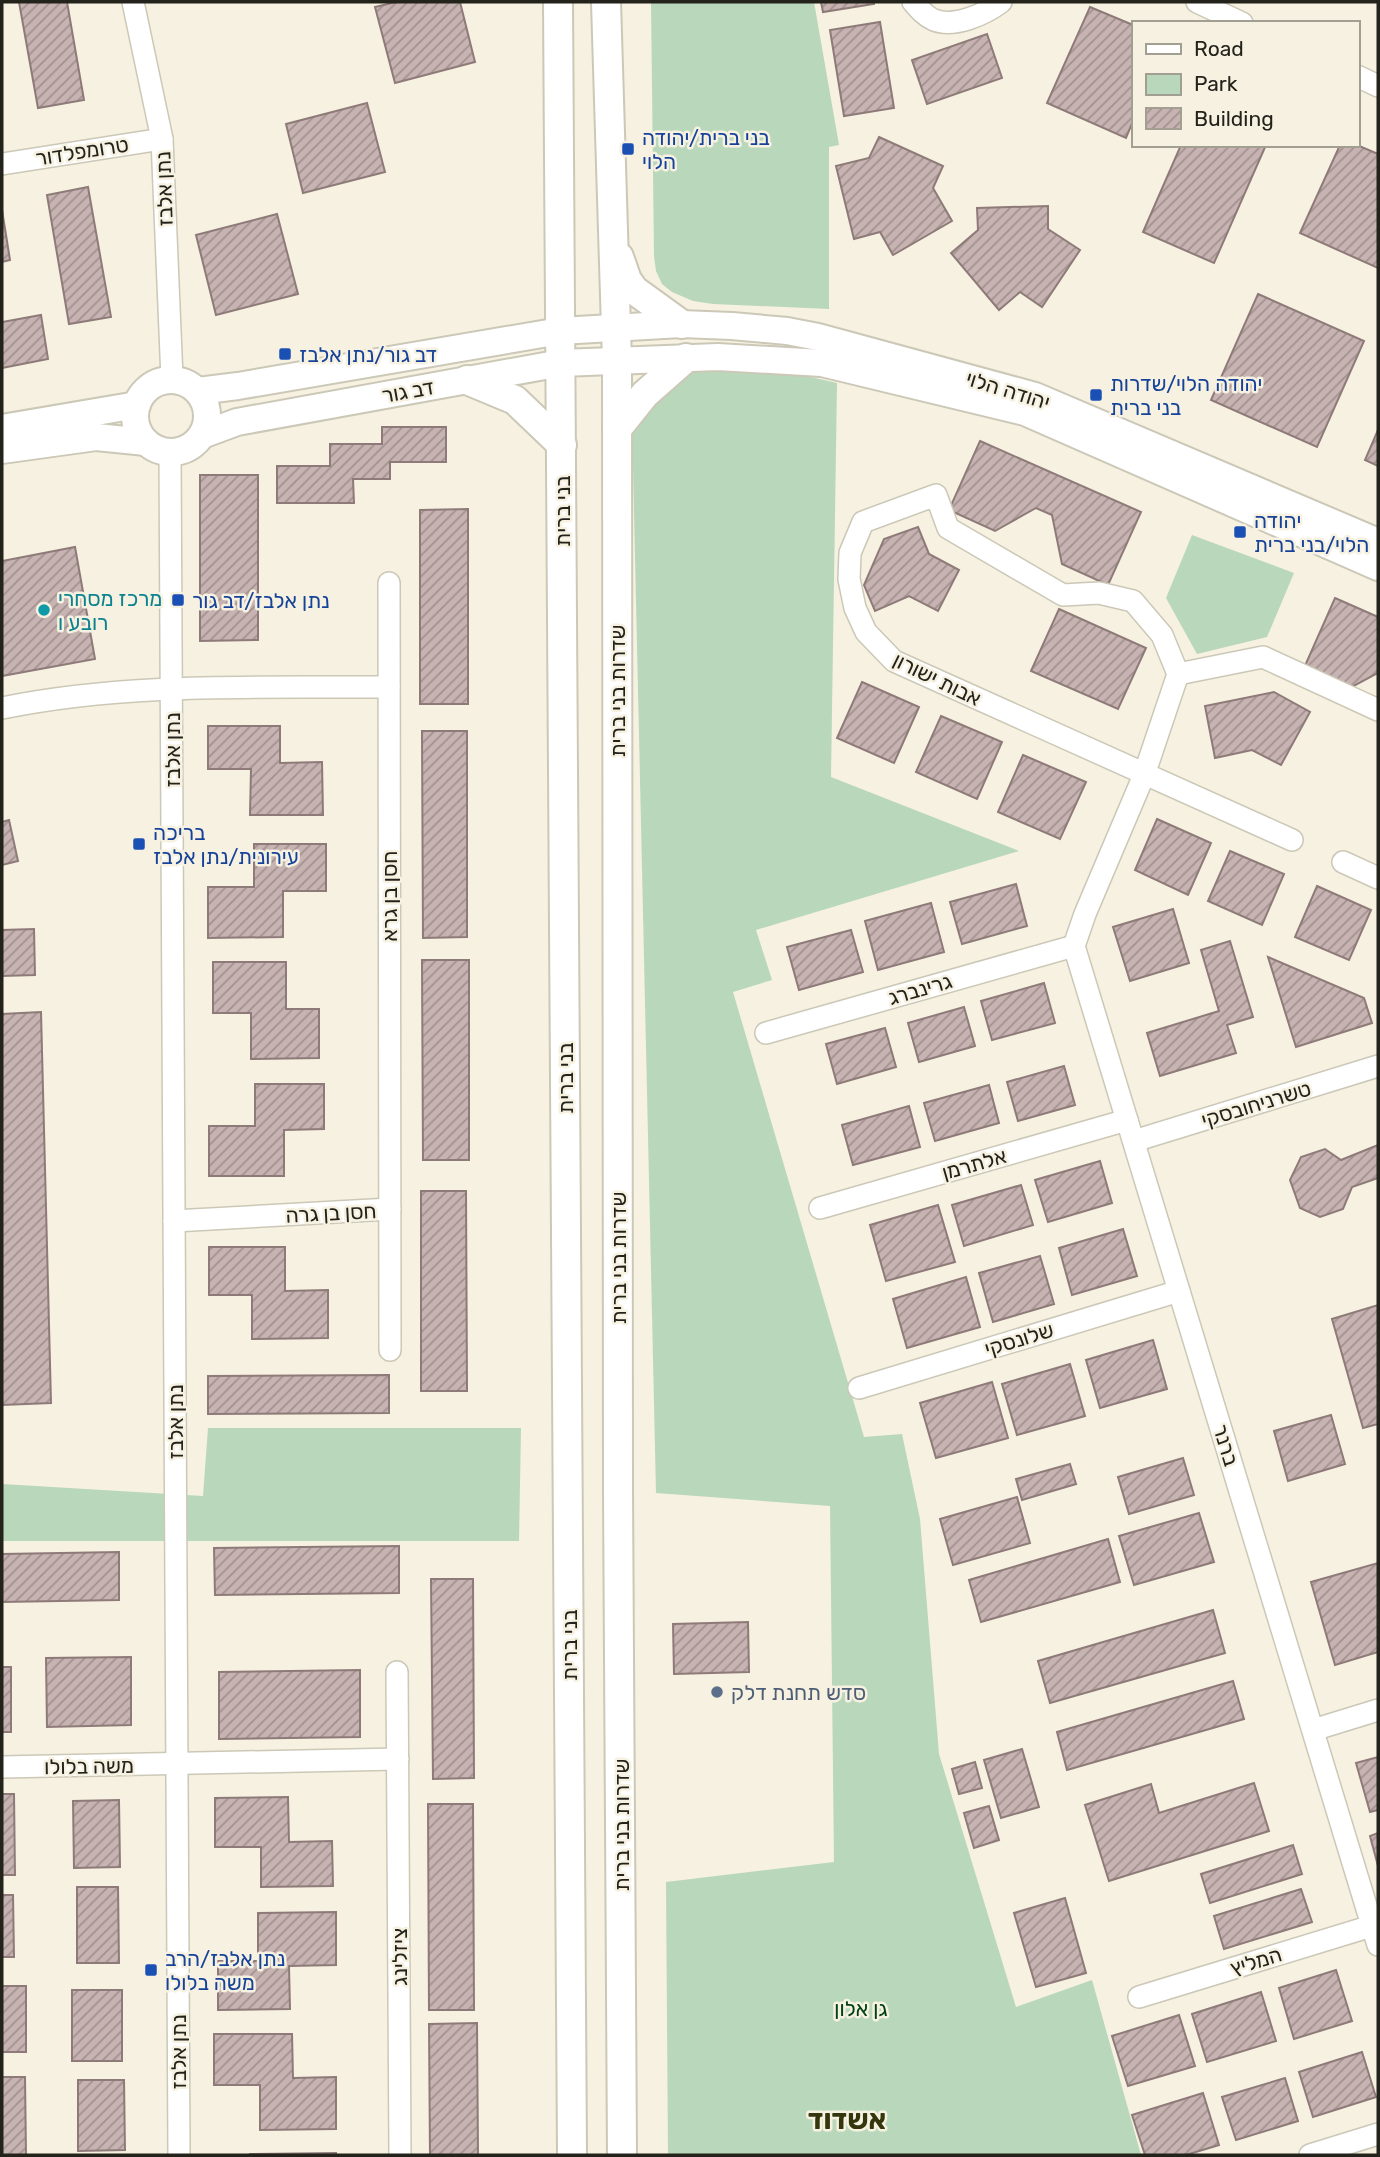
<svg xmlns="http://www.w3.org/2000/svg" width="1380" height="2157" viewBox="0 0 1380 2157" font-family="Rubik,'Noto Sans Hebrew',sans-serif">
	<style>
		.park { fill: #b9d7bb }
		.building { fill: url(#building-hatch); stroke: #8e7b79; stroke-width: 2 }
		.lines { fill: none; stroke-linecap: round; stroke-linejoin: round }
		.minor-casing { stroke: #ccc8b7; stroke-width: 24 }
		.tertiary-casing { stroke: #ccc8b7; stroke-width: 30 }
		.secondary-casing { stroke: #ccc8b7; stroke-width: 32 }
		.minor { stroke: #fff; stroke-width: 21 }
		.tertiary { stroke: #fff; stroke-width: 26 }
		.secondary { stroke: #fff; stroke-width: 28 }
		.transit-dot { fill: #1a4fb4; stroke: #f6f1e0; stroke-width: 2.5 }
		.culture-dot { fill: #0f9aa8; stroke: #f6f1e0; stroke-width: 2.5 }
		.service-dot { fill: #5c6f8a; stroke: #f6f1e0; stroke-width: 2.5 }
		.labels { text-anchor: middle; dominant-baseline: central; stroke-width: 5; stroke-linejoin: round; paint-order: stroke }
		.transit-label { font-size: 21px; fill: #164399; stroke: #f6f1e0; text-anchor: start }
		.street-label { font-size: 21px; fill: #23221b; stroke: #f6f1e0 }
		.culture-label { font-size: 21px; fill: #0d838f; stroke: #f6f1e0; text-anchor: start }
		.service-label { font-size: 21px; fill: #4e5e75; stroke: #f6f1e0; text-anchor: start }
		.park-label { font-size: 21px; fill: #014214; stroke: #f6f1e0 }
		.district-label { font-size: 28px; font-weight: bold; fill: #34370d; stroke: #f6f1e0 }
	</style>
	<defs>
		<pattern id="building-hatch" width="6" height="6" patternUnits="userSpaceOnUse" patternTransform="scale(1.75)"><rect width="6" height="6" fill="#c7b3b1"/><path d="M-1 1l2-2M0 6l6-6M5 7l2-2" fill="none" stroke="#a1918f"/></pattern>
	</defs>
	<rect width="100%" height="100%" fill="#f6f1e0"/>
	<g class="park">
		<path d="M 651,2 L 814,2 L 839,145 L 829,147 L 829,309 L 713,304 L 693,301 L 672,292 L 662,284 L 656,271 L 654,256 Z"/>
		<path d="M 705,365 L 785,371 L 837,383 L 831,777 L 1019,851 L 756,930 L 772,980 L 733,992 L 864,1437 L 902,1434 L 920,1519 L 939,1754 L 1016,2007 L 1092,1980 L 1141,2155 L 668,2155 L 666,1882 L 834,1862 L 830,1506 L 656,1493 L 632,422 L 670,383 Z"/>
		<path d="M 1192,535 L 1294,573 L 1267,637 L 1197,654 L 1166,598 Z"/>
		<path d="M 208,1428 L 521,1428 L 519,1541 L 2,1541 L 2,1484 L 203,1496 Z"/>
	</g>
	<g class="building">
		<path d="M 19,2 L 67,2 L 84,100 L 38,108 Z"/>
		<path d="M 396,2 L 460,2 L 475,62 L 395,83 L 375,7 Z"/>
		<path d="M 821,2 L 874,2 L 874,4 L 823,12 Z"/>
		<path d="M 1090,7 L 1133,25 L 1133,121 L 1126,138 L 1047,103 Z"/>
		<path d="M 880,22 L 894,108 L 844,116 L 830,30 Z"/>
		<path d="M 987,34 L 1002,78 L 927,104 L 912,60 Z"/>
		<path d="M 367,103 L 385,172 L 303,193 L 286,124 Z"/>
		<path d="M 879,137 L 943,166 L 933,188 L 952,221 L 893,255 L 880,232 L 854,239 L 836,166 L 869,158 Z"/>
		<path d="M 1181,145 L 1266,145 L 1214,263 L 1143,232 Z"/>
		<path d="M 1340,145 L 1357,145 L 1378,154 L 1378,268 L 1300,233 Z"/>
		<path d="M 88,187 L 111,317 L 69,324 L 47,195 Z"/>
		<path d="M 1048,206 L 1048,229 L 1080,250 L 1042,307 L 1020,292 L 999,310 L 951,253 L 978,230 L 977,208 Z"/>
		<path d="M 2,210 L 10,260 L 2,262 Z"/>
		<path d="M 277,214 L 298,294 L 216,315 L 196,235 Z"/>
		<path d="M 1258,294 L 1364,341 L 1317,447 L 1211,400 Z"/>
		<path d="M 41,315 L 48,359 L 2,368 L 2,322 Z"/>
		<path d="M 382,427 L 446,427 L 446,462 L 390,462 L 390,479 L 353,479 L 354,503 L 277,503 L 277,466 L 330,466 L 330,444 L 382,444 Z"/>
		<path d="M 1378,430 L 1378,466 L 1365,460 Z"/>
		<path d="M 980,441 L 1141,512 L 1108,585 L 1062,564 L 1052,515 L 1036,508 L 995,531 L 949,510 Z"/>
		<path d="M 200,475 L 258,475 L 258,640 L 200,641 Z"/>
		<path d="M 468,509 L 468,704 L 420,704 L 420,510 Z"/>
		<path d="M 918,527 L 929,554 L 959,570 L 938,611 L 909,596 L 875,611 L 864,585 L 884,539 Z"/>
		<path d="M 75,547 L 95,659 L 2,676 L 2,561 Z"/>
		<path d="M 1335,598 L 1378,617 L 1378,673 L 1350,688 L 1304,668 Z"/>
		<path d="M 1059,609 L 1146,648 L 1118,709 L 1031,671 Z"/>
		<path d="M 862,682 L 919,707 L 894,763 L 837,738 Z"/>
		<path d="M 1274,692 L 1310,712 L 1281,765 L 1252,750 L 1215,758 L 1205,706 Z"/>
		<path d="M 941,716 L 1002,742 L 977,799 L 916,772 Z"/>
		<path d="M 208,726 L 280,726 L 280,763 L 322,762 L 323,815 L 250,815 L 251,769 L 208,769 Z"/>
		<path d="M 422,731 L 467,731 L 467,937 L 423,938 Z"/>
		<path d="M 1023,755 L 1086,782 L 1060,839 L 998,812 Z"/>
		<path d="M 1157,819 L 1211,843 L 1188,895 L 1135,870 Z"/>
		<path d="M 9,820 L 18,861 L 2,865 L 2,822 Z"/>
		<path d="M 254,844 L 326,844 L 326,891 L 283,891 L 283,937 L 208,938 L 208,887 L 254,887 Z"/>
		<path d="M 1230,851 L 1284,874 L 1262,925 L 1208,901 Z"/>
		<path d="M 1016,884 L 1027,926 L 962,944 L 950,902 Z"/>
		<path d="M 1317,886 L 1371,910 L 1349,960 L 1295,937 Z"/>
		<path d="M 931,903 L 944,952 L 878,970 L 865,921 Z"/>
		<path d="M 1173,909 L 1189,963 L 1130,981 L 1113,927 Z"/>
		<path d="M 34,929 L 35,975 L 2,976 L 2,930 Z"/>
		<path d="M 851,930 L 863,972 L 799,990 L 787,947 Z"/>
		<path d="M 1230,941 L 1253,1017 L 1227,1025 L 1236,1053 L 1160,1076 L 1147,1033 L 1219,1011 L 1201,950 Z"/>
		<path d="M 1268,957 L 1364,998 L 1372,1023 L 1296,1047 Z"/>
		<path d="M 422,960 L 469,960 L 469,1160 L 423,1160 Z"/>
		<path d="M 213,962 L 286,962 L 286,1009 L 319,1009 L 319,1058 L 251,1059 L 251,1013 L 213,1013 Z"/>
		<path d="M 1044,983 L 1055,1023 L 992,1040 L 981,1001 Z"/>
		<path d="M 964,1007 L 975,1046 L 919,1062 L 908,1023 Z"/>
		<path d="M 41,1012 L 51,1403 L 2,1405 L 2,1014 Z"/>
		<path d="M 885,1028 L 896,1067 L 837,1084 L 826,1044 Z"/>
		<path d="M 1064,1066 L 1075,1105 L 1018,1121 L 1007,1082 Z"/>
		<path d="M 255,1084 L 324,1084 L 324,1129 L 284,1130 L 284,1176 L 209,1176 L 209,1126 L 255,1126 Z"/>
		<path d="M 989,1085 L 999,1123 L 935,1141 L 924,1103 Z"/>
		<path d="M 909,1106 L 920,1147 L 853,1165 L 842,1125 Z"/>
		<path d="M 1378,1145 L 1378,1178 L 1352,1187 L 1343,1209 L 1320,1217 L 1300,1208 L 1290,1180 L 1301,1157 L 1325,1149 L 1341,1160 Z"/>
		<path d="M 1100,1161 L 1112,1203 L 1048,1222 L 1035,1180 Z"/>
		<path d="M 1021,1185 L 1033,1225 L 964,1246 L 952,1205 Z"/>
		<path d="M 421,1191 L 466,1191 L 467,1391 L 421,1391 Z"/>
		<path d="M 938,1205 L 955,1262 L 886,1281 L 870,1225 Z"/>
		<path d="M 1123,1229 L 1137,1276 L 1072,1295 L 1059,1248 Z"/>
		<path d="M 209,1247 L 285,1247 L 285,1291 L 328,1290 L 328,1338 L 252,1339 L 252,1295 L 209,1295 Z"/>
		<path d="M 1040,1256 L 1054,1304 L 993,1322 L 979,1273 Z"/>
		<path d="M 966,1277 L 980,1327 L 907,1348 L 893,1299 Z"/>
		<path d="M 1378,1305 L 1378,1424 L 1363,1428 L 1332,1319 Z"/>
		<path d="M 1153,1340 L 1167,1389 L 1100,1408 L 1086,1360 Z"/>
		<path d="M 1070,1364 L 1085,1416 L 1017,1435 L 1002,1384 Z"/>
		<path d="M 389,1375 L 389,1413 L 208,1414 L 208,1376 Z"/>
		<path d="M 992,1382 L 1008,1438 L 936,1458 L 920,1403 Z"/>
		<path d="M 1331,1415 L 1345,1464 L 1288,1481 L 1274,1431 Z"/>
		<path d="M 1183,1458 L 1194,1495 L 1129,1514 L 1118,1477 Z"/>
		<path d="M 1070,1464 L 1076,1484 L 1022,1500 L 1016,1479 Z"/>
		<path d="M 1017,1497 L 1030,1543 L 953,1565 L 940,1519 Z"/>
		<path d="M 1199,1513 L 1214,1562 L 1134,1585 L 1119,1536 Z"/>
		<path d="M 1108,1539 L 1120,1582 L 981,1622 L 969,1580 Z"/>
		<path d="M 399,1546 L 399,1593 L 215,1595 L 214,1548 Z"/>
		<path d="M 119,1552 L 119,1600 L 2,1602 L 2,1554 Z"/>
		<path d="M 1378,1563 L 1378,1652 L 1335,1665 L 1311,1582 Z"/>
		<path d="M 431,1579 L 473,1579 L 474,1778 L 433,1779 Z"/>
		<path d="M 1213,1610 L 1225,1653 L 1050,1703 L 1038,1661 Z"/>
		<path d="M 748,1622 L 749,1672 L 674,1674 L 673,1624 Z"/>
		<path d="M 131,1657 L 131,1725 L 47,1727 L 46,1658 Z"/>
		<rect x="2" y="1667" width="9" height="65"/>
		<path d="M 360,1670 L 360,1737 L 219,1739 L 219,1672 Z"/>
		<path d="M 1233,1681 L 1244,1719 L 1067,1770 L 1057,1732 Z"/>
		<path d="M 1022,1749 L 1039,1807 L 1001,1818 L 984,1760 Z"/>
		<path d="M 1378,1757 L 1378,1810 L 1370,1812 L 1356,1763 Z"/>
		<path d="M 975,1762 L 982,1788 L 959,1794 L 952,1769 Z"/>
		<path d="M 1254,1783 L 1269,1831 L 1109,1881 L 1085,1805 L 1151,1784 L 1159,1813 Z"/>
		<path d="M 2,1794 L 14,1794 L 15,1875 L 2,1875 Z"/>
		<path d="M 288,1797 L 289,1842 L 332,1841 L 333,1886 L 261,1887 L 261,1847 L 215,1847 L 215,1798 Z"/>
		<path d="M 119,1800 L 120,1867 L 74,1868 L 73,1801 Z"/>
		<path d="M 428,1804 L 473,1804 L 474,2010 L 429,2010 Z"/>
		<path d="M 989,1806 L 999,1840 L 974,1848 L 964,1813 Z"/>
		<path d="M 1378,1833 L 1378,1866 L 1370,1836 Z"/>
		<path d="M 1293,1845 L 1302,1874 L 1210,1903 L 1201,1874 Z"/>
		<path d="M 77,1887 L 118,1887 L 119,1963 L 77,1963 Z"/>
		<path d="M 1301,1889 L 1312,1922 L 1224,1949 L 1214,1916 Z"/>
		<path d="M 2,1895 L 13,1895 L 14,1957 L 2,1957 Z"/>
		<path d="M 1065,1898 L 1086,1973 L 1036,1987 L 1014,1913 Z"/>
		<path d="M 336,1912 L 336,1965 L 289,1966 L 290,2009 L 218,2010 L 218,1961 L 258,1961 L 258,1913 Z"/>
		<path d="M 1336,1970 L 1352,2021 L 1294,2039 L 1279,1988 Z"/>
		<rect x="2" y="1986" width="24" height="66"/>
		<rect x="72" y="1990" width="50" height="71"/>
		<path d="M 1261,1992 L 1276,2041 L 1207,2062 L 1192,2014 Z"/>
		<path d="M 1179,2015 L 1195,2066 L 1128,2086 L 1112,2036 Z"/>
		<path d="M 477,2023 L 478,2155 L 430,2155 L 429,2024 Z"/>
		<path d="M 214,2034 L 292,2034 L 293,2078 L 336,2077 L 336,2129 L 260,2130 L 260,2085 L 214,2085 Z"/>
		<path d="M 1362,2052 L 1376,2097 L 1313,2117 L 1299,2072 Z"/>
		<path d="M 2,2077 L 25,2077 L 26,2155 L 2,2155 Z"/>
		<path d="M 1285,2078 L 1298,2121 L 1236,2140 L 1222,2097 Z"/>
		<path d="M 78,2080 L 124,2080 L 125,2150 L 78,2151 Z"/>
		<path d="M 1203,2093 L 1219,2145 L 1186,2155 L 1145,2155 L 1132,2115 Z"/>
		<path d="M 336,2153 L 336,2155 L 250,2155 L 250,2154 Z"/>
	</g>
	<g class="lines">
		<defs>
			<g id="minor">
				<path d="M 133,2 L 162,139 L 172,379"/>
				<path d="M 913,2 C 919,9 925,16 934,20 C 955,28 985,14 1001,2"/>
				<path d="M 1197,2 L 1242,23"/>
				<path d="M 1357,76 L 1378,86"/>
				<path d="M 2,164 L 162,139"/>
				<path d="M 170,452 L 179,2155"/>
				<path d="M 389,583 L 390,1350"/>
				<path d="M 1178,674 L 1263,657 L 1378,710"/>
				<path d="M 2,708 C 129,682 260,688 389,687"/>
				<path d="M 1343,862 L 1378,878"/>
				<path d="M 1074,946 L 1085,914 L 1144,775 L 1178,674 L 1162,635 L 1133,601 L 1099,593 L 1063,595 L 948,528 L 936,495 L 863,522 L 850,553 L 849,579 L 855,608 L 866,632 L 894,661 L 1292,840"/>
				<path d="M 1074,946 L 1378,1945"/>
				<path d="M 766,1033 L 1074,946"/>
				<path d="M 1134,1141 L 1378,1066"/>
				<path d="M 820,1208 L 1127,1120"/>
				<path d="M 174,1221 L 390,1209"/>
				<path d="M 859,1388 L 1179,1291"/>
				<path d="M 397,1672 L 400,2155"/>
				<path d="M 1313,1730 L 1378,1710"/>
				<path d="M 2,1767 L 398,1759"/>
				<path d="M 1139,1997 L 1378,1924"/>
				<path d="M 1310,2155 L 1378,2134"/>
			</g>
			<g id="tertiary">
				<circle cx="171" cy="416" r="36"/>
				<path d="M 198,391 L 238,386 L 560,331 L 681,324 L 732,326 L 787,331 L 818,337 L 1035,396 L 1378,542"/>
				<path d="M 2,428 L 137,405"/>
				<path d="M 202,435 L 237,422 L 561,363 L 718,357 L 822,363 L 1025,412 L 1378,567"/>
				<path d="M 2,450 L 96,437 L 146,442"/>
			</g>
			<g id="secondary">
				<path d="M 558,2 L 572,2155"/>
				<path d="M 606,2 L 617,361 L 618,1491 L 622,2155"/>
				<path d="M 619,257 L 627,280 L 634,290 L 681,324"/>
				<path d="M 467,380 L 515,400 L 562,445"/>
				<path d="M 617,429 L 645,394 L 686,358"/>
			</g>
		</defs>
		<use href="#minor" class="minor-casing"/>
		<use href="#tertiary" class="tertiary-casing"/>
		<use href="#secondary" class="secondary-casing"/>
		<use href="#minor" class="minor"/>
		<use href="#tertiary" class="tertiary"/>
		<use href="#secondary" class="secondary"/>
	</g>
	<g class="transit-dot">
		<rect x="621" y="142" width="14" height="14" rx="3.5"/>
		<rect x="278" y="347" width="14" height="14" rx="3.5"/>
		<rect x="1089" y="388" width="14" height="14" rx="3.5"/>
		<rect x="1233" y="525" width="14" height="14" rx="3.5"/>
		<rect x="171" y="593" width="14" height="14" rx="3.5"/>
		<rect x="132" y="837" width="14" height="14" rx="3.5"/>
		<rect x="144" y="1963" width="14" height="14" rx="3.5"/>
	</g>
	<circle class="culture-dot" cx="44" cy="610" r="7"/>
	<circle class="service-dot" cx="717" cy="1692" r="7"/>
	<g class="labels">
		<g class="transit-label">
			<text x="642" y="137">בני ברית/יהודה<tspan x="642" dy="24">הלוי</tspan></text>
			<text x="299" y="354">דב גור/נתן אלבז</text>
			<text x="1110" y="383">יהודה הלוי/שדרות<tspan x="1110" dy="24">בני ברית</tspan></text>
			<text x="1254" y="520">יהודה<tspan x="1254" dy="24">הלוי/בני ברית</tspan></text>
			<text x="192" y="600">נתן אלבז/דב גור</text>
			<text x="153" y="832">בריכה<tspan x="153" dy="24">עירונית/נתן אלבז</tspan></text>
			<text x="165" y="1958">נתן אלבז/הרב<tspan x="165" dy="24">משה בלולו</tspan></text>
		</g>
		<g class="street-label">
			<text transform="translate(82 151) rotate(-9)">טרומפלדור</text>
			<text transform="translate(164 189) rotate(-92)">נתן אלבז</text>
			<text transform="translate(1008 390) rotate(17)">יהודה הלוי</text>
			<text transform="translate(408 391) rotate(-10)">דב גור</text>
			<text transform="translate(562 511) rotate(-90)">בני ברית</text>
			<text transform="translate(937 679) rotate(26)">אבות ישורון</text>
			<text transform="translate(617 691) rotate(-90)">שדרות בני ברית</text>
			<text transform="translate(172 750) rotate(-90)">נתן אלבז</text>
			<text transform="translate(389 896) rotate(-90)">חסן בן גרא</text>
			<text transform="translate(920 989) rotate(-16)">גרינברג</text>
			<text transform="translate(565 1078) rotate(-90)">בני ברית</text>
			<text transform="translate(1256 1104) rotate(-17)">טשרניחובסקי</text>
			<text transform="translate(974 1164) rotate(-16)">אלתרמן</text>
			<text transform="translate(331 1213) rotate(-3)">חסן בן גרה</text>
			<text transform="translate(618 1258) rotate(-90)">שדרות בני ברית</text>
			<text transform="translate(1019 1339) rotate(-17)">שלונסקי</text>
			<text transform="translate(175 1422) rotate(-90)">נתן אלבז</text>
			<text transform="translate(1226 1445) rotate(73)">ברנר</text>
			<text transform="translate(569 1645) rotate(-90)">בני ברית</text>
			<text transform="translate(89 1766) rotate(-1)">משה בלולו</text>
			<text transform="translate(621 1825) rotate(-90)">שדרות בני ברית</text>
			<text transform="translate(399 1957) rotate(-90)">ציזלינג</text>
			<text transform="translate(1256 1961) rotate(-17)">המליץ</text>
			<text transform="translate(178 2052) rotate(-90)">נתן אלבז</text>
		</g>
		<g class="culture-label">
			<text x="58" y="598">מרכז מסחרי<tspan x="58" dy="24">רובע ו</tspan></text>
		</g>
		<g class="service-label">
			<text x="731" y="1692">סדש תחנת דלק</text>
		</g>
		<g class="park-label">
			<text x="861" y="2008">גן אלון</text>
		</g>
		<g class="district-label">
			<text x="847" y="2119">אשדוד</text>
		</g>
	</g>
	<rect width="1380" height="2157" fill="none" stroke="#23221b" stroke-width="7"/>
	<rect x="1132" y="21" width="228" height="126" fill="#f6f1e0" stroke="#a29e91" stroke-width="2"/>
	<rect x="1146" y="44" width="35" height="10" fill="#ffffff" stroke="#a29e91" stroke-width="2"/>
	<text x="1194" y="56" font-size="21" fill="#23221b">Road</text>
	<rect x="1146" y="74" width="35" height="21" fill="#b9d7bb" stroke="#a29e91" stroke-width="2"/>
	<text x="1194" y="91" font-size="21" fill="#23221b">Park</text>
	<rect x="1146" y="108" width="35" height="21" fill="url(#building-hatch)" stroke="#a29e91" stroke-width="2"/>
	<text x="1194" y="126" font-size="21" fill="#23221b">Building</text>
</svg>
